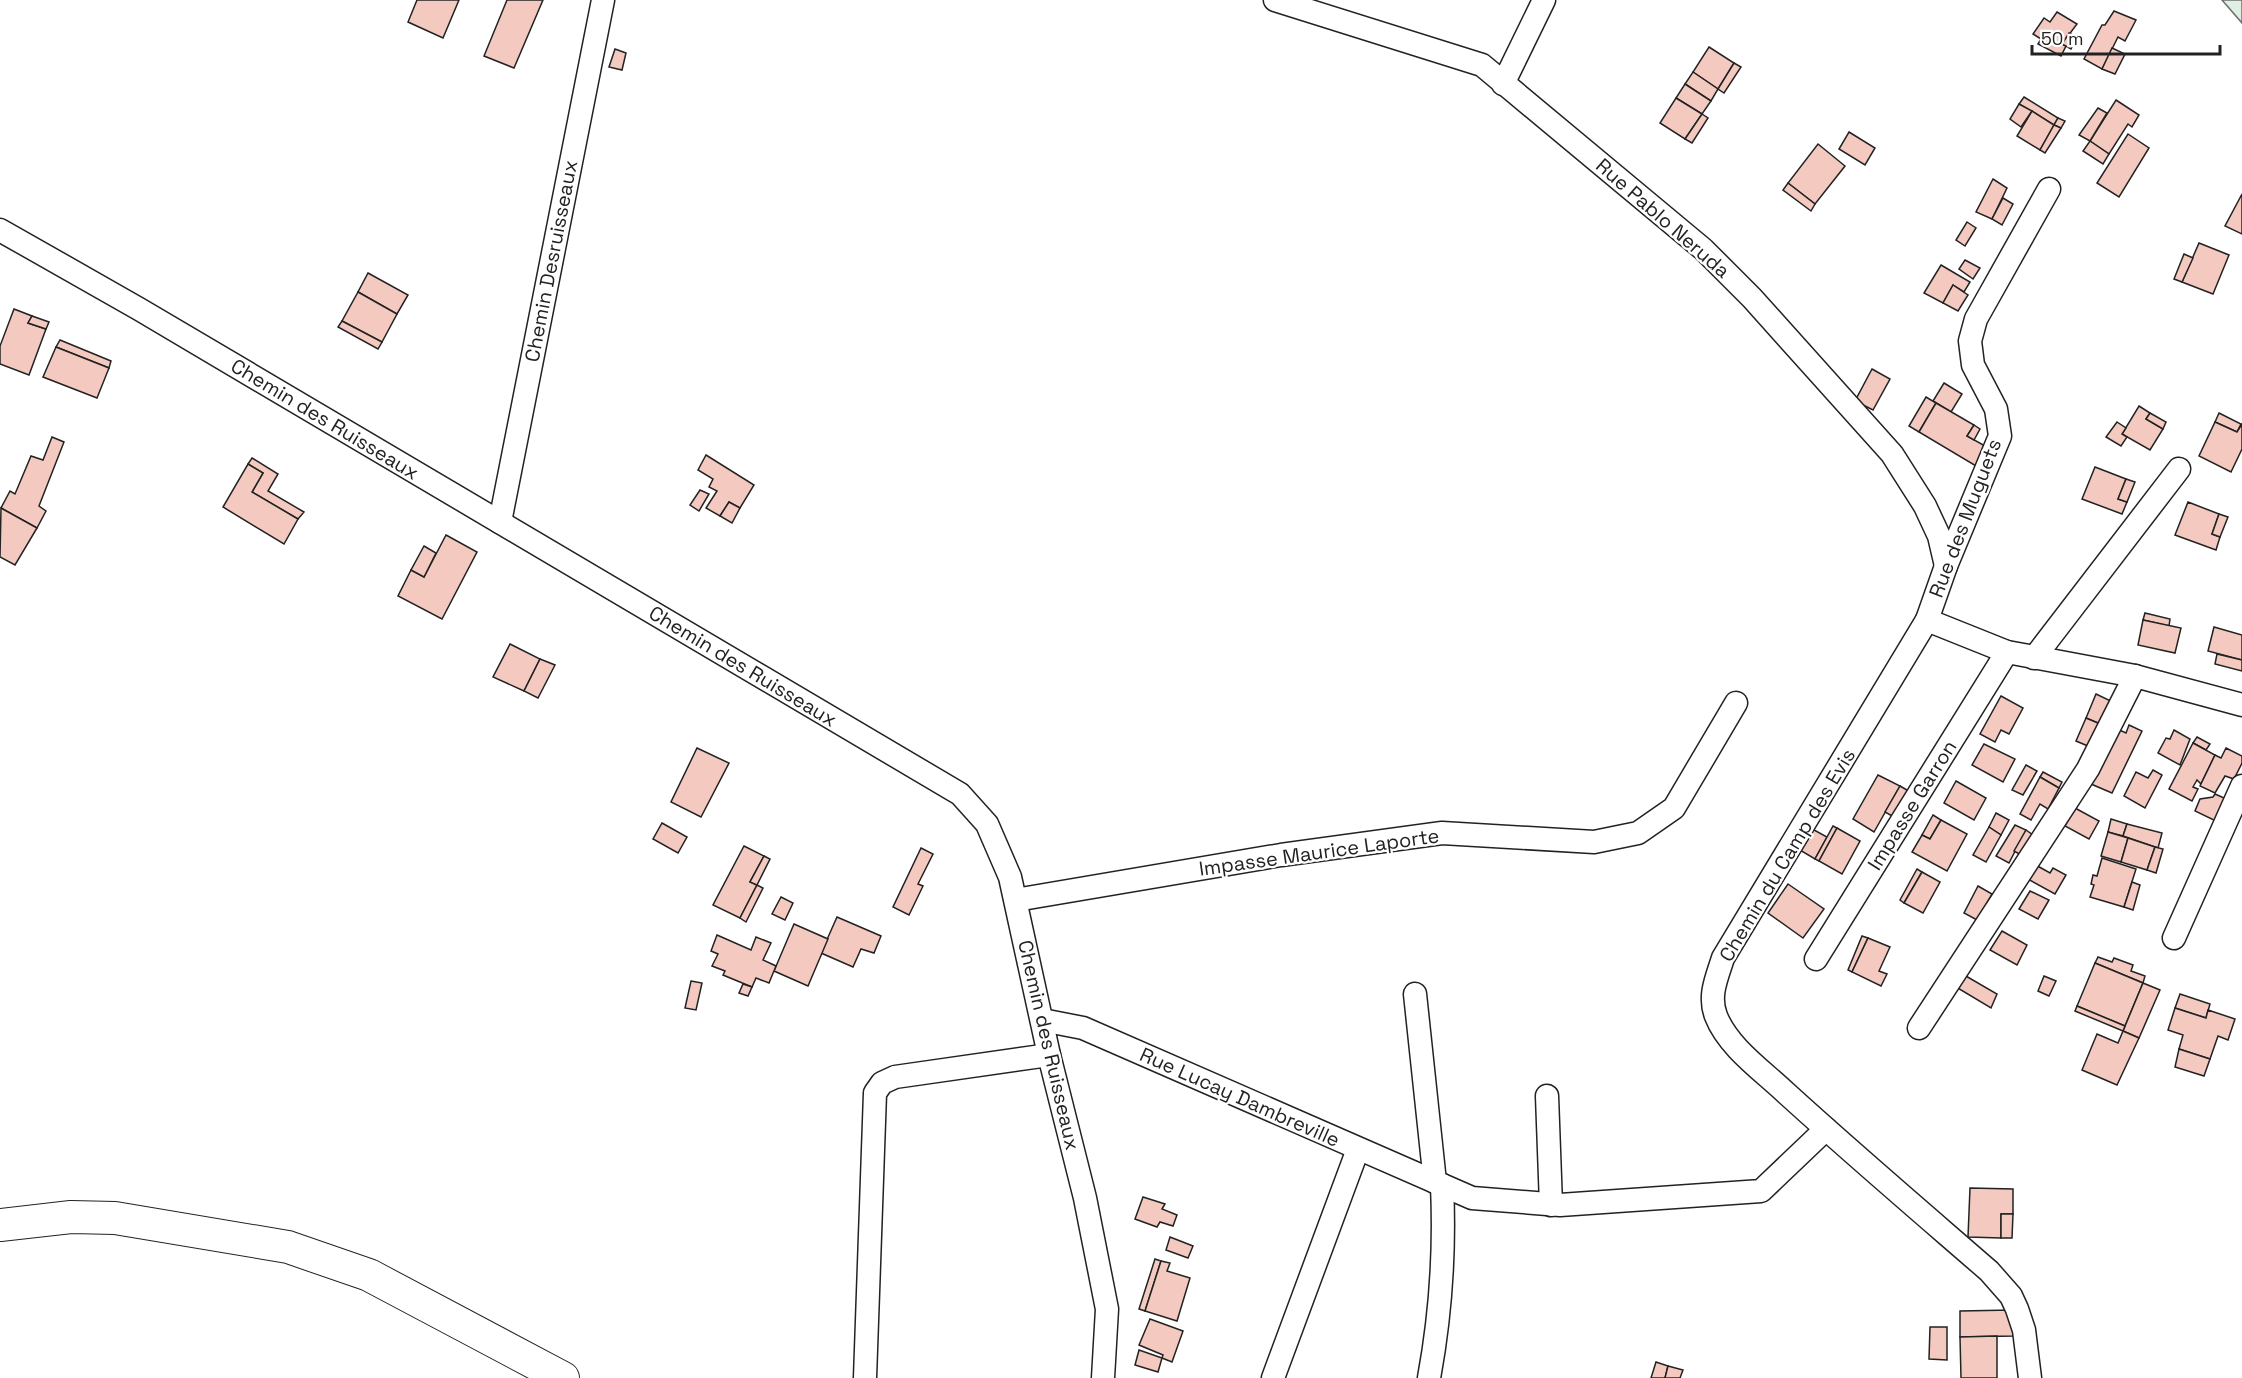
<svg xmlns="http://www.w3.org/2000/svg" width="2242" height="1378" viewBox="0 0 2242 1378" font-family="'Space Grotesk',sans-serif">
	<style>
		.green { fill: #e0efe3; stroke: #6f6f6f; stroke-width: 1.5 }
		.building { fill: #f3c9c0; stroke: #222; stroke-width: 1.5 }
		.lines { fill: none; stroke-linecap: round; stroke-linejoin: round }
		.minor-casing { stroke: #222; stroke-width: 25 }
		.secondary-casing { stroke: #222; stroke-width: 34 }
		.minor { stroke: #fff; stroke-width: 22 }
		.secondary { stroke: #fff; stroke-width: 32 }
		.labels { text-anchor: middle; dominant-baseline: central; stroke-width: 4.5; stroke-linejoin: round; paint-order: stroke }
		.street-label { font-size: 20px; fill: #222; stroke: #fff }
	</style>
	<rect width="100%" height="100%" fill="#fff"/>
	<path class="green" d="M 2222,0 L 2242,0 L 2242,23 Z"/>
	<g class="building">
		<path d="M 417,0 L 459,0 L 443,38 L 408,22 Z"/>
		<path d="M 507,0 L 543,0 L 514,68 L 484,56 Z"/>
		<path d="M 2114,11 L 2136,20 L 2125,41 L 2118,37 L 2102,69 L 2084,59 L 2102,25 L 2105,25 Z"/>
		<path d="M 2057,12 L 2077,24 L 2062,44 L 2066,46 L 2061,56 L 2038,44 L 2041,39 L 2033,34 L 2044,18 L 2050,22 Z"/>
		<path d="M 2069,33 L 2077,37 L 2071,49 L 2062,44 Z"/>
		<path d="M 1709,47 L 1734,63 L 1718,89 L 1693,72 Z"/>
		<path d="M 2112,48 L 2125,54 L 2115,74 L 2102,69 Z"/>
		<path d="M 615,49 L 626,53 L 622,70 L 609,67 Z"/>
		<path d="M 1734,63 L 1741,67 L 1724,93 L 1718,89 Z"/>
		<path d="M 1693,72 L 1718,89 L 1711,101 L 1685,84 Z"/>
		<path d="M 1685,84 L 1711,101 L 1702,114 L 1676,98 Z"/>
		<path d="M 2024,97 L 2058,118 L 2054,125 L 2019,104 Z"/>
		<path d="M 1676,98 L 1702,114 L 1685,139 L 1660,123 Z"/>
		<path d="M 2116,100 L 2139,115 L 2132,127 L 2128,124 L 2109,154 L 2090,141 Z"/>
		<path d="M 2019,104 L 2032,111 L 2021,127 L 2010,119 Z"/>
		<path d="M 2098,108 L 2107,113 L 2090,141 L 2079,135 Z"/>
		<path d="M 2032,111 L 2054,125 L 2040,150 L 2017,136 Z"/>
		<path d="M 1702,114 L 1708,118 L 1692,143 L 1685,139 Z"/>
		<path d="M 2058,118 L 2065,121 L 2061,128 L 2054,125 Z"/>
		<path d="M 2054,125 L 2061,128 L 2045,153 L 2040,150 Z"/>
		<path d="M 1849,132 L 1875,148 L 1865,165 L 1839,149 Z"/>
		<path d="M 2128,134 L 2149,148 L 2119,197 L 2097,183 Z"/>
		<path d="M 2090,141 L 2109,154 L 2103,164 L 2083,151 Z"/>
		<path d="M 1818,144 L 1845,166 L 1815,204 L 1788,183 Z"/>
		<path d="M 1993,179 L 2007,188 L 1992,219 L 1976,212 Z"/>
		<path d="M 1788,183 L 1815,204 L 1811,211 L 1783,190 Z"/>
		<path d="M 2242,194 L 2242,234 L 2225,226 Z"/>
		<path d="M 2003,198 L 2013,204 L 2002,225 L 1992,219 Z"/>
		<path d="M 1967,222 L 1976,228 L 1965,246 L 1956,240 Z"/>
		<path d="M 2199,243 L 2229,255 L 2213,294 L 2182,282 Z"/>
		<path d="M 2184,254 L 2193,258 L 2182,282 L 2174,279 Z"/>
		<path d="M 1965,260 L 1980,268 L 1973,279 L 1959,269 Z"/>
		<path d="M 1941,265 L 1970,282 L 1964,292 L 1953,285 L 1943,303 L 1924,293 Z"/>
		<path d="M 368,273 L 408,295 L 397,314 L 358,292 Z"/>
		<path d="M 1953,285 L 1968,295 L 1958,311 L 1943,303 Z"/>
		<path d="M 358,292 L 397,314 L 382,342 L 342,321 Z"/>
		<path d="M 14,309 L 32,316 L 28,323 L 46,329 L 29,375 L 0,364 L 0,346 Z"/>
		<path d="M 32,316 L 49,322 L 46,329 L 28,323 Z"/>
		<path d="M 342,321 L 382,342 L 378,349 L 338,327 Z"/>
		<path d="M 60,340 L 111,361 L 109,368 L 56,347 Z"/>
		<path d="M 56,347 L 109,368 L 97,398 L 43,377 Z"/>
		<path d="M 1872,369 L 1890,379 L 1873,410 L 1855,401 Z"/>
		<path d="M 1944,383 L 1962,394 L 1951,412 L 1933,401 Z"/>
		<path d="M 1926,397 L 1936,403 L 1919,432 L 1909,426 Z"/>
		<path d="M 1936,403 L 1974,425 L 1967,436 L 1987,447 L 1976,466 L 1919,432 Z"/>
		<path d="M 2139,406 L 2150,413 L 2146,419 L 2163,429 L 2150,450 L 2122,434 Z"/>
		<path d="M 2150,413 L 2166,422 L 2163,429 L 2146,419 Z"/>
		<path d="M 2219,413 L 2241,424 L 2237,432 L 2215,422 Z"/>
		<path d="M 2117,422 L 2126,428 L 2122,434 L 2127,437 L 2121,446 L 2106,437 Z"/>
		<path d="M 2215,422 L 2237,432 L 2242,424 L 2242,449 L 2231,472 L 2199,456 Z"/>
		<path d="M 1974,425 L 1980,429 L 1974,440 L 1967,436 Z"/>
		<path d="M 52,437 L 64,442 L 39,506 L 46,511 L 37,528 L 1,508 L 10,491 L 15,494 L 31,456 L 43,460 Z"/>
		<path d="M 706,455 L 754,485 L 740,508 L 729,502 L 720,516 L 706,508 L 717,491 L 709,487 L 713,479 L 698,470 Z"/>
		<path d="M 252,458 L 278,474 L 268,491 L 304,512 L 298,519 L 252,492 L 263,473 L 248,464 Z"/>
		<path d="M 248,464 L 263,473 L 252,492 L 298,519 L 284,544 L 223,507 Z"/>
		<path d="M 2095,467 L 2126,479 L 2118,499 L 2127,502 L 2122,514 L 2082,499 Z"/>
		<path d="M 2126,479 L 2135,482 L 2127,502 L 2118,499 Z"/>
		<path d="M 700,490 L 709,494 L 699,511 L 690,505 Z"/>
		<path d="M 729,502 L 740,508 L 732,523 L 720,516 Z"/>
		<path d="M 2188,502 L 2219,514 L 2212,534 L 2220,537 L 2216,550 L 2175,535 Z"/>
		<path d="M 1,508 L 37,528 L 15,565 L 0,557 Z"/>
		<path d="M 2219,514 L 2228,517 L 2220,537 L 2212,534 Z"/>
		<path d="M 446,535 L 477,552 L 442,619 L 398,596 L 411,570 L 424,577 Z"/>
		<path d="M 424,546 L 436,553 L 424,577 L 411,570 Z"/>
		<path d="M 2145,613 L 2170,619 L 2169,626 L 2143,620 Z"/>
		<path d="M 2143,620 L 2181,628 L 2175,653 L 2138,645 Z"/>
		<path d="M 2214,627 L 2242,635 L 2242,660 L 2208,651 Z"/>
		<path d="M 510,644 L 540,659 L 524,691 L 493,677 Z"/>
		<path d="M 2217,654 L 2242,660 L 2242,671 L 2215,664 Z"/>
		<path d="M 540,659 L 555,665 L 538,698 L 524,691 Z"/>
		<path d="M 2096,694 L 2115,703 L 2105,726 L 2086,718 Z"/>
		<path d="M 2001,696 L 2023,708 L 2009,734 L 2001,730 L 1995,742 L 1980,734 Z"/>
		<path d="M 2086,718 L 2105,726 L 2095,749 L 2076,741 Z"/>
		<path d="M 2129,725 L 2142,731 L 2112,793 L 2091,784 L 2113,727 L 2126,733 Z"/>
		<path d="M 2174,730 L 2190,739 L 2180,765 L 2158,753 L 2166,738 L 2170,739 Z"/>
		<path d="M 2197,737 L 2210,744 L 2206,750 L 2193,743 Z"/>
		<path d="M 2193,743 L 2215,755 L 2201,784 L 2197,780 L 2193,787 L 2198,789 L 2192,801 L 2169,789 Z"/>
		<path d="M 1984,744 L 2015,759 L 2003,782 L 1972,765 Z"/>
		<path d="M 697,748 L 729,763 L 701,817 L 671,802 Z"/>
		<path d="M 2226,748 L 2242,756 L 2242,763 L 2234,779 L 2225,776 L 2215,793 L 2200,786 L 2215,755 L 2221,758 Z"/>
		<path d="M 2026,765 L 2037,771 L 2023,795 L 2012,790 Z"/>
		<path d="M 2153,770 L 2162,775 L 2145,808 L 2124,796 L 2136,772 L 2148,778 Z"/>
		<path d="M 2043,772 L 2062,782 L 2059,788 L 2040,777 Z"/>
		<path d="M 1878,775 L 1900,786 L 1874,832 L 1853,819 Z"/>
		<path d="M 2040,777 L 2059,788 L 2048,809 L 2040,804 L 2031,820 L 2020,814 Z"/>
		<path d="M 1956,781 L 1986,798 L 1974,820 L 1944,803 Z"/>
		<path d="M 1900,786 L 1914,794 L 1899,820 L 1885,812 Z"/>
		<path d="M 2215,794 L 2231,801 L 2220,823 L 2195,811 L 2200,799 L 2213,797 Z"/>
		<path d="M 2075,808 L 2099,821 L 2089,839 L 2065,826 Z"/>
		<path d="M 1996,813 L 2009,820 L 2001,835 L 1989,827 Z"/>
		<path d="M 1933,815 L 1941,820 L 1930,839 L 1922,835 Z"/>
		<path d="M 2111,819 L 2127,824 L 2123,836 L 2108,832 Z"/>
		<path d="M 1941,820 L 1967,834 L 1947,871 L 1912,852 L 1922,835 L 1930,839 Z"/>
		<path d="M 662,823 L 687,837 L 678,853 L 653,839 Z"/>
		<path d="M 2127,824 L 2162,833 L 2158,848 L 2123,836 Z"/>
		<path d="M 1805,825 L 1827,837 L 1815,859 L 1793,846 Z"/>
		<path d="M 2015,825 L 2026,830 L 2009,863 L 1996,856 Z"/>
		<path d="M 1833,826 L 1837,828 L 1819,861 L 1815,859 Z"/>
		<path d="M 1989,827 L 2001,835 L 1986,862 L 1973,855 Z"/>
		<path d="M 1837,828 L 1860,841 L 1842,874 L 1819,861 Z"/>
		<path d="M 2026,830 L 2033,835 L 2021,855 L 2014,851 Z"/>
		<path d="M 2108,832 L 2128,838 L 2121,862 L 2101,856 Z"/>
		<path d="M 2128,838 L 2155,847 L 2147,870 L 2121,862 Z"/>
		<path d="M 744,846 L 764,856 L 750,882 L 757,885 L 740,918 L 713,905 Z"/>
		<path d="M 2155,847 L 2163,849 L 2156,873 L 2147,870 Z"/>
		<path d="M 921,848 L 933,854 L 918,884 L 923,886 L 909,915 L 893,907 Z"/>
		<path d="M 764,856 L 770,859 L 757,885 L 750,882 Z"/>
		<path d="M 2102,858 L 2136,869 L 2124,907 L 2090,897 L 2094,885 L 2091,884 L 2093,875 L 2097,876 Z"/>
		<path d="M 2034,864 L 2050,873 L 2053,868 L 2066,875 L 2055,894 L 2026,878 Z"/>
		<path d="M 1917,869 L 1922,872 L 1904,903 L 1900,900 Z"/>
		<path d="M 1922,872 L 1940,882 L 1923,913 L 1904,903 Z"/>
		<path d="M 2132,882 L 2140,885 L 2133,910 L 2124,907 Z"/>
		<path d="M 1788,884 L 1824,909 L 1803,938 L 1768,913 Z"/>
		<path d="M 757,885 L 763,888 L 746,922 L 740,918 Z"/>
		<path d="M 1978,886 L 1992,894 L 1977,920 L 1964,913 Z"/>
		<path d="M 2030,891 L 2049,900 L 2038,919 L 2019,909 Z"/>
		<path d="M 781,897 L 793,903 L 785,920 L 772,914 Z"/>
		<path d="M 837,917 L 881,936 L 874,953 L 861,949 L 853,967 L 821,953 Z"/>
		<path d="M 794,924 L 828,939 L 808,986 L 774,971 Z"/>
		<path d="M 2002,931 L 2027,945 L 2017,965 L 1990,950 Z"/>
		<path d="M 717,935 L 751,950 L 756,937 L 771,943 L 763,960 L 776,966 L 769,983 L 756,978 L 752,987 L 723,975 L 725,971 L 712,966 L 718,954 L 711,951 Z"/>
		<path d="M 1862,936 L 1868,938 L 1852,972 L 1848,970 Z"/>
		<path d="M 1868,938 L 1890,947 L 1879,971 L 1887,974 L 1881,986 L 1852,972 Z"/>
		<path d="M 2098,957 L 2112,962 L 2114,958 L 2133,965 L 2131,971 L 2145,976 L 2143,983 L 2095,963 Z"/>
		<path d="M 2095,963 L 2143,983 L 2125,1026 L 2077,1006 Z"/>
		<path d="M 1959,972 L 1997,994 L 1991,1008 L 1951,984 Z"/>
		<path d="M 2044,976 L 2056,981 L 2049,996 L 2038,991 Z"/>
		<path d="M 691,981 L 702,983 L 696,1010 L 685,1008 Z"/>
		<path d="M 2143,983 L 2160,990 L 2139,1038 L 2123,1031 Z"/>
		<path d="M 743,984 L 752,987 L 748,996 L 739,993 Z"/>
		<path d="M 2180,994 L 2210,1004 L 2206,1018 L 2175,1008 Z"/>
		<path d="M 2077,1006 L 2125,1026 L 2123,1031 L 2075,1011 Z"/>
		<path d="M 2175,1008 L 2206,1018 L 2208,1010 L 2235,1019 L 2228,1040 L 2218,1036 L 2210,1059 L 2179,1049 L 2183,1035 L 2168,1030 Z"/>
		<path d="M 2123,1031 L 2139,1038 L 2117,1085 L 2082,1070 L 2097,1034 L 2118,1043 Z"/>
		<path d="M 2179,1049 L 2210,1059 L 2204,1076 L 2175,1067 Z"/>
		<path d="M 1970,1188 L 2013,1189 L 2013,1214 L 2001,1214 L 2001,1238 L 1968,1237 Z"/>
		<path d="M 1143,1197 L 1165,1204 L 1162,1209 L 1177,1215 L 1173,1226 L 1160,1222 L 1157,1227 L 1135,1219 Z"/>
		<path d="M 2001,1214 L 2013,1214 L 2012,1238 L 2001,1238 Z"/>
		<path d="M 1170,1237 L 1193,1246 L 1188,1258 L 1166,1250 Z"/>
		<path d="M 1155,1259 L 1161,1261 L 1145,1311 L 1139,1309 Z"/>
		<path d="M 1161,1261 L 1170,1263 L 1167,1271 L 1190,1278 L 1177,1321 L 1145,1311 Z"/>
		<path d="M 2012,1310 L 2013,1336 L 1960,1337 L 1960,1311 Z"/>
		<path d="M 1150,1319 L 1183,1331 L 1172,1362 L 1162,1358 L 1163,1355 L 1139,1345 Z"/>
		<path d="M 1930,1327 L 1947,1327 L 1947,1360 L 1929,1359 Z"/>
		<path d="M 1997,1336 L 1997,1378 L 1961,1378 L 1960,1337 Z"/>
		<path d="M 1139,1350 L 1162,1358 L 1158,1372 L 1135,1365 Z"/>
		<path d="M 1656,1362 L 1668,1366 L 1665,1378 L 1651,1378 Z"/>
		<path d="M 1668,1366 L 1683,1370 L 1680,1378 L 1665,1378 Z"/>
	</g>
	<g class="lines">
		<defs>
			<g id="minor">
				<path d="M 1275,0 L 1482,65 L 1703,249 L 1752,298 L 1892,454 L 1925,506 L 1939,536 L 1946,566"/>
				<path d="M 1503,84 L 1544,0"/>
				<path d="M 0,230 L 139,309 L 960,794 L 987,824 L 1010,877 L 1049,1055 L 1085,1198 L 1107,1309 L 1103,1378"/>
				<path d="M 500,522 L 603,0"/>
				<path d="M 1927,620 L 1946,566 L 2000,436 L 1996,409 L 1973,365 L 1970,341 L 1976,319 L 2049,189"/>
				<path d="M 2034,658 L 2179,469"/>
				<path d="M 1016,900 L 1281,855 L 1442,833 L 1594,842 L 1638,833 L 1674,808 L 1736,703"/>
				<path d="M 2174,938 L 2242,786"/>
				<path d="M 1816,959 L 2007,652"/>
				<path d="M 1415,994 L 1435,1182"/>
				<path d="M 1042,1020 L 1083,1028 L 1472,1198 L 1560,1205 L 1761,1191 L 1826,1129"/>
				<path d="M 1919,1028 L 2088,769 L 2135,676"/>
				<path d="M 1547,1096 L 1551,1205"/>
				<path d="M 865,1378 L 875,1093 L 882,1083 L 895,1077 L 1049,1055"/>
				<path d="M 1273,1378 L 1358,1149"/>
				<path d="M 1429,1378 C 1441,1313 1445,1250 1442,1185"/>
				<path d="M 2030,1378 L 2024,1330 L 2017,1309 L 2011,1296 L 1989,1271 C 1921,1212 1853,1154 1786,1093 C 1763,1071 1728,1047 1716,1016 C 1708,996 1717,977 1723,958 L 1927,620 L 2007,652 L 2135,676 L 2242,705"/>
			</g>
			<path id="secondary" d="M 0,1225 L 71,1217 L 115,1218 L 288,1247 L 369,1275 L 563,1378"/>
		</defs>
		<use href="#minor" class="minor-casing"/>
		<use href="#secondary" class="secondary-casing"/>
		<use href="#minor" class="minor"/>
		<use href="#secondary" class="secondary"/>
	</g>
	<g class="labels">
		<g class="street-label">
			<text transform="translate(1663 218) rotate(41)">Rue Pablo Neruda</text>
			<text transform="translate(551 261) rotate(-79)">Chemin Desruisseaux</text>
			<text transform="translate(325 419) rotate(31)">Chemin des Ruisseaux</text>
			<text transform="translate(1965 518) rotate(-69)">Rue des Muguets</text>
			<text transform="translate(743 666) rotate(31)">Chemin des Ruisseaux</text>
			<text transform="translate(1912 805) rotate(-58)">Impasse Garron</text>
			<text transform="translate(1319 852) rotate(-8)">Impasse Maurice Laporte</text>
			<text transform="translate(1787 855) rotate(-59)">Chemin du Camp des Evis</text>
			<text transform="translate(1049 1045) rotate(77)">Chemin des Ruisseaux</text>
			<text transform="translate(1240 1097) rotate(24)">Rue Lucay Dambreville</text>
		</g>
	</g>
	<path d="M2032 45v9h188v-9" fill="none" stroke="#222222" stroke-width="3"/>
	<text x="2041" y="45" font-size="18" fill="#222222" stroke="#ffffff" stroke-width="4.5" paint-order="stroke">50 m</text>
</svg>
